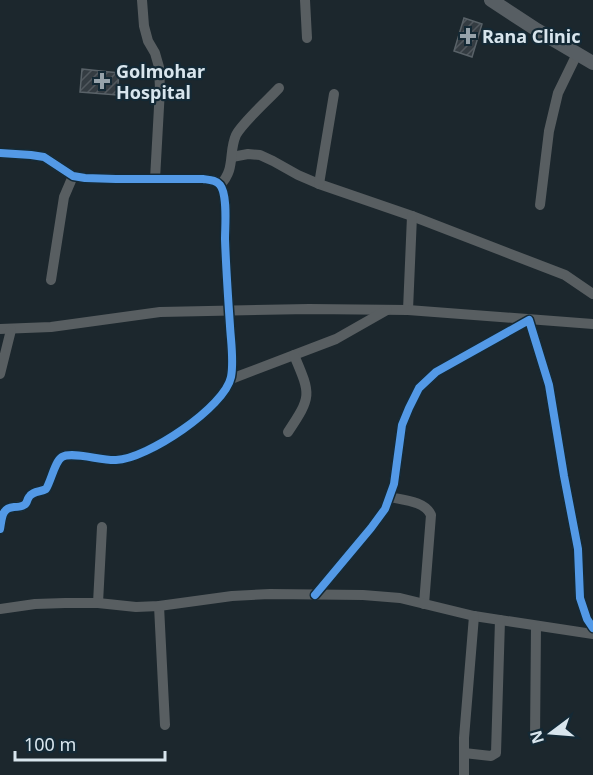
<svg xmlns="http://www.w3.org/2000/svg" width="593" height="775" viewBox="0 0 593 775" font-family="'Noto Sans',sans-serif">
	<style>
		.building { fill: url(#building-hatch); stroke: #596268; stroke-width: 1.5 }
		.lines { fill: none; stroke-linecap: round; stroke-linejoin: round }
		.minor { stroke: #585e61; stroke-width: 10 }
		.major { stroke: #575e63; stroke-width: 14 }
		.cycleway-casing { stroke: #142935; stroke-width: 11 }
		.cycleway { stroke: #5399e6; stroke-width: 8 }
		.poi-dot { fill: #96a2aa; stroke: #142935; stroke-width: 2 }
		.labels { text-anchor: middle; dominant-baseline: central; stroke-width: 4.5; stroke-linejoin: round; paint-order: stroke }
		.poi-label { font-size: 18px; font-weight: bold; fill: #d8e5ed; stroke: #142935; text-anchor: start }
	</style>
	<defs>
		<pattern id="building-hatch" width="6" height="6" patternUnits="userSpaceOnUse" patternTransform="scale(1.5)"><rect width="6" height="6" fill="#343c42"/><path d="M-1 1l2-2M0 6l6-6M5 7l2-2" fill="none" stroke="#51585e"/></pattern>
	</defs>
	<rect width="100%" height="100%" fill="#1c272d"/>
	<g class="building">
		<path d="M 464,18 L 482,24 L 472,57 L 454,51 Z"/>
		<path d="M 82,69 L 119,73 L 117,95 L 80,92 Z"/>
	</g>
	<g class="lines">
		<g class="minor">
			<path d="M 142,0 L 144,26 L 148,41 L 155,53 L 159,67 L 160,89 L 155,179"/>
			<path d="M 305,0 L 307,38"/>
			<path d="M 0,153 L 31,155 L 44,157 L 73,176 L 85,178 L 116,179 L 203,179 C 210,180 216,180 220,185 C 228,195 225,226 225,239 C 226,268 228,297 230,326 C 231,343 234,361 231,377 C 225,407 147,459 116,460 C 102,461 72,451 62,457 C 55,461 51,481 46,489 C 41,492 32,491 29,497 C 26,501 28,503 24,505 C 21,507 17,507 14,507 C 1,508 2,519 0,529"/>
			<path d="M 232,157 L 248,154 L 260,155 L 273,161 L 298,175 L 319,184 L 412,216 L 565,275 L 593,294"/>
			<path d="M 319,184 L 334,94"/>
			<path d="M 220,185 C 236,169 228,153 236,135 C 243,122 268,100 279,88"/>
			<path d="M 540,205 L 549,131 L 558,93 L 577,54"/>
			<path d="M 51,280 L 64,197 L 73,176"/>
			<path d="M 408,310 L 412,216"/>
			<path d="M 0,329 L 51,327 L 160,312 L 309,309 L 408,310 L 593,324"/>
			<path d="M 0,374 L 11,330"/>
			<path d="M 231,379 L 336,339 L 387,310"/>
			<path d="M 288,432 C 312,396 311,395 294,355"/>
			<path d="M 390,497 C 403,500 425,501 431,515 L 424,604"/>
			<path d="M 315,595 L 371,528 L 385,509 L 394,484 L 402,425 L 409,408 L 419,388 L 436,372 L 529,320 L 549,385 L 564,476 L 578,549 L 580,598 L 587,619 L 593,628"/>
			<path d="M 98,603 L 102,527"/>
			<path d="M 159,606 L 165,725"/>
			<path d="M 0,609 L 35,604 L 65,603 L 98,603 L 136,607 L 159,606 L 232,596 L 270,594 L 363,595 L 400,598 L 474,616 L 593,634"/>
			<path d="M 535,739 L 536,626"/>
			<path d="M 464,753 L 491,756 L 496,753 L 500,620"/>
			<path d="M 464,775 L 464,738 L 474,616"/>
		</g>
		<path class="major" d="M 491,0 L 537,30 L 593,63"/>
		<defs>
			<g id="cycleway">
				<path d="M 0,153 L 31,155 L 44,157 L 73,176 L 85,178 L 116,179 L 203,179 C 210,180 216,180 220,185 C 228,195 225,226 225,239 C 226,268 228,297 230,326 C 231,343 234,361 231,377 C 225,407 147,459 116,460 C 102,461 72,451 62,457 C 55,461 51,481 46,489 C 41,492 32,491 29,497 C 26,501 28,503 24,505 C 21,507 17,507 14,507 C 1,508 2,519 0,529"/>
				<path d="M 315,595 L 371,528 L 385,509 L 394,484 L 402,425 L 409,408 L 419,388 L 436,372 L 529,320 L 549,385 L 564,476 L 578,549 L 580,598 L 587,619 L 593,628"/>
			</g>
		</defs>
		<use href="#cycleway" class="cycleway-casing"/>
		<use href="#cycleway" class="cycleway"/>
	</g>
	<g class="poi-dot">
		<path d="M465 27h6v6h6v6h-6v6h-6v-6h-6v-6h6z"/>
		<path d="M99 72h6v6h6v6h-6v6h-6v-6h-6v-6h6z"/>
	</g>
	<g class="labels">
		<g class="poi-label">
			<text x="482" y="36">Rana Clinic</text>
			<text x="116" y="71">Golmohar<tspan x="116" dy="21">Hospital</tspan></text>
		</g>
	</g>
	<g transform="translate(551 733) rotate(254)" stroke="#142935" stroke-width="4.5" paint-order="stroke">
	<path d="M0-4.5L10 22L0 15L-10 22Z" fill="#d8e5ed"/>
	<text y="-9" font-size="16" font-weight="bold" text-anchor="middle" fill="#d8e5ed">N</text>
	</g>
	<path d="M15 751v9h150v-9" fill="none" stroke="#d8e5ed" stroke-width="3"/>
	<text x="24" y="751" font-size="18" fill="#d8e5ed" stroke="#142935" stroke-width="4.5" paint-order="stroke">100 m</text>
</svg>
